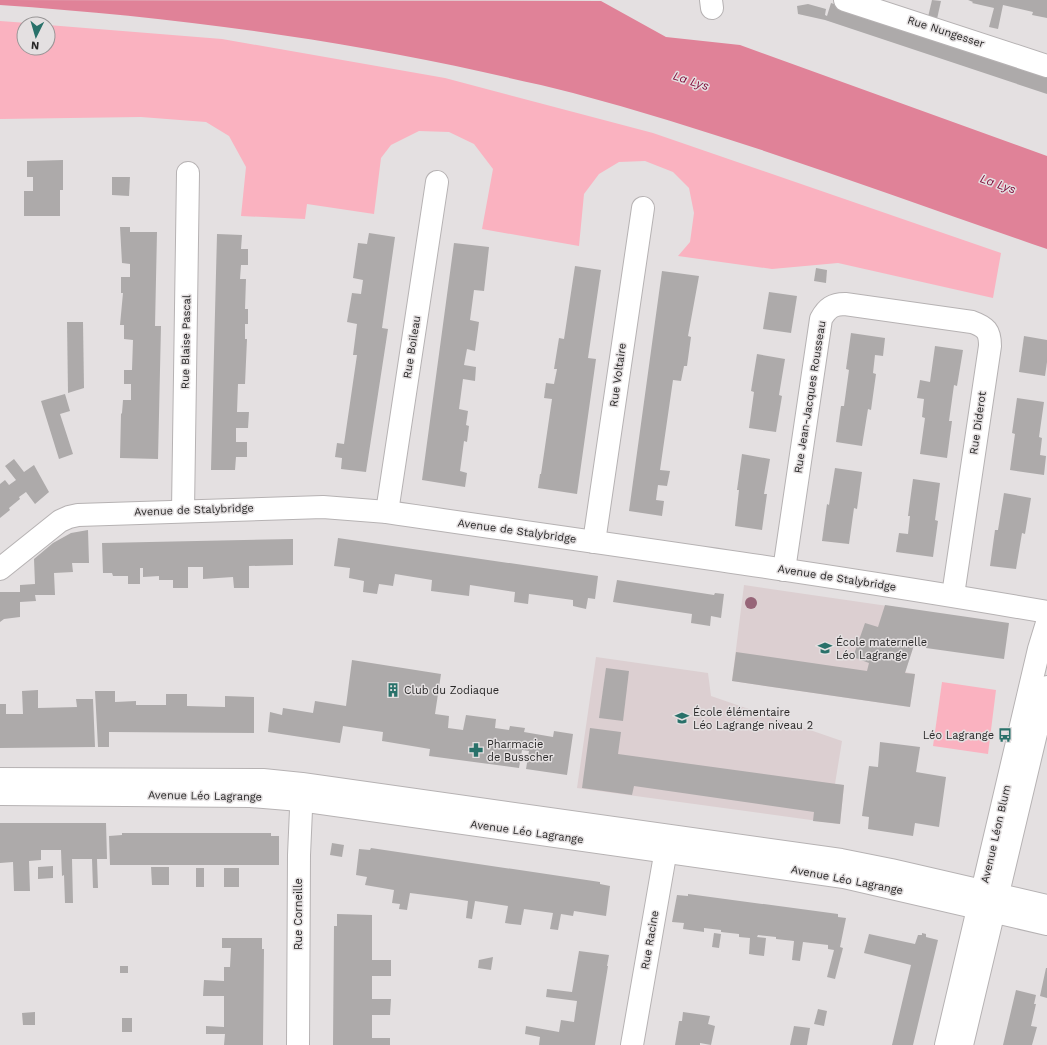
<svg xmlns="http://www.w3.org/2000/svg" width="1047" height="1045" viewBox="0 0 1047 1045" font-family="'Work Sans',sans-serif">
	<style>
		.built { fill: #dccfd1 }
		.green { fill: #fab2c0 }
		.water { fill: #e08298 }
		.building { fill: #adaaaa }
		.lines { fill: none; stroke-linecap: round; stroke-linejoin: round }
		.minor-casing { stroke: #b6b2b3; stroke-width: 24 }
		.major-casing { stroke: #b6b2b3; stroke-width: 24 }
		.minor { stroke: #fff; stroke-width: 22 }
		.major { stroke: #fff; stroke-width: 22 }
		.tree { fill: #976578 }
		.labels { text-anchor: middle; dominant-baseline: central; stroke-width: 3; stroke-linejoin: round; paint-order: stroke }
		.street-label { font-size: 11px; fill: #292828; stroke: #e4e0e1 }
		.poi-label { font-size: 11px; fill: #292828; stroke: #e4e0e1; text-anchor: start }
		.water-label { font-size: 12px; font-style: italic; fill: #7d0737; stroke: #e4e0e1 }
	</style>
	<rect width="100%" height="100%" fill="#e4e0e1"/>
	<g class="built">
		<path d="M 744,585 L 922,611 L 914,645 L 905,672 L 915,674 L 910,707 L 732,681 Z"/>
		<path d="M 596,657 L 708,673 L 711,696 L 842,741 L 835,784 L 844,785 L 840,824 L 577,788 Z"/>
	</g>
	<g class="green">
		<path d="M 0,21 L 41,24 L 24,24 L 24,48 L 48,48 L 48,25 L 222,39 L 445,78 L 653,133 L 1001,253 L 993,298 L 838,263 L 772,269 L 678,256 L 690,242 L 694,213 L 689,188 L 673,172 L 645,161 L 619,162 L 599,174 L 584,194 L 579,246 L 482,229 L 493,169 L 474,144 L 449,132 L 419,131 L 391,145 L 381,158 L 374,214 L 307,204 L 305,219 L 241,216 L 246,167 L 229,136 L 206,122 L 141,117 L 0,119 Z"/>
		<path d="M 942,682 L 996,690 L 988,754 L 933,746 Z"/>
	</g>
	<path class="water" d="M 0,0 L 601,1 L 666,37 L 740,45 L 1047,156 L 1047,249 C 890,195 734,136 573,93 C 544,85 513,79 483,72 C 324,37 162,16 0,5 Z"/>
	<g class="building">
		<path d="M 932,0 L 941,1 L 937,19 L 928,17 Z"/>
		<path d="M 968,0 L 1047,0 L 1047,18 L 1032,15 L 1033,12 L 1003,5 L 998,29 L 989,27 L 994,8 L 972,3 L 973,2 Z"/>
		<path d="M 831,3 L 1047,74 L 1047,94 L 825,20 L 798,14 L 797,6 L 808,4 L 826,9 L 825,15 L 827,16 Z"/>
		<path d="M 63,160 L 63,190 L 60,190 L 60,216 L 24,216 L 24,191 L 33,191 L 33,177 L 27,177 L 27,161 Z"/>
		<path d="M 112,177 L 130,177 L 129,196 L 112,195 Z"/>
		<path d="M 120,227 L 130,227 L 130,232 L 157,232 L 155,326 L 161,326 L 158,459 L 120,458 L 121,414 L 122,413 L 123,400 L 131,400 L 131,384 L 124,384 L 124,370 L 132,370 L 133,340 L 124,339 L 124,325 L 120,325 L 123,293 L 121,293 L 121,277 L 130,277 L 130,264 L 122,263 Z"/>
		<path d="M 369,233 L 395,237 L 382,328 L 388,329 L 366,472 L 341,469 L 342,458 L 335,457 L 337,443 L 344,444 L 357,355 L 353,355 L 357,324 L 347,322 L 352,293 L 361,294 L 363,280 L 353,278 L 358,243 L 367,244 Z"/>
		<path d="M 217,234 L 242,235 L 241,249 L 248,249 L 248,265 L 241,265 L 240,279 L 246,279 L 245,309 L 248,309 L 248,324 L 245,324 L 245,339 L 247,339 L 245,384 L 238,384 L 237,412 L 249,412 L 248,428 L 236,428 L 236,442 L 247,442 L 247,457 L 236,457 L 235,470 L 211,470 Z"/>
		<path d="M 454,243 L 489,247 L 484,291 L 474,290 L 470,320 L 479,322 L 475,351 L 467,349 L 464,365 L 476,367 L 475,381 L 463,379 L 459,409 L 468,411 L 466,425 L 469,426 L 467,442 L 464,441 L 460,471 L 467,473 L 465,487 L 422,480 Z"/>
		<path d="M 575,266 L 601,270 L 588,358 L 596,359 L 577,494 L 538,488 L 540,474 L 541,474 L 552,399 L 544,398 L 546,383 L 554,384 L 557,369 L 554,369 L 559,338 L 564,339 Z"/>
		<path d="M 816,268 L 827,270 L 826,283 L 814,281 Z"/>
		<path d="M 662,271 L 699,276 L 688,336 L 691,337 L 687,366 L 684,366 L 681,381 L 673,380 L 660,470 L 670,471 L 667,486 L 658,485 L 656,500 L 664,501 L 662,516 L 629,511 Z"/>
		<path d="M 769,292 L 797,296 L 791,333 L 763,329 Z"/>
		<path d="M 67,322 L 83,322 L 84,388 L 68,393 Z"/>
		<path d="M 851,333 L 885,338 L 883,356 L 875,355 L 873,373 L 876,374 L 871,410 L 868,409 L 862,446 L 836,442 L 841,406 L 844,406 L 849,370 L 846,369 Z"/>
		<path d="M 1024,336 L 1047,340 L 1047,362 L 1045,376 L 1019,372 Z"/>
		<path d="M 935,346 L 963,350 L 957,386 L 954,385 L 949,421 L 952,421 L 947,458 L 920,454 L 925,418 L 922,417 L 924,399 L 917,398 L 920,380 L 930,382 Z"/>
		<path d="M 757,354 L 785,359 L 779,395 L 782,396 L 776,432 L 749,428 L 754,392 L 751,391 Z"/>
		<path d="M 65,394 L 70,411 L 60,414 L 73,454 L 59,459 L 41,401 Z"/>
		<path d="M 1017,398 L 1044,402 L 1039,437 L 1042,438 L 1040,455 L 1046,456 L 1044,475 L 1010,470 L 1015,434 L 1012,433 Z"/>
		<path d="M 742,454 L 770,459 L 764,494 L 767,494 L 762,530 L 735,526 L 739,490 L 737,490 Z"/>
		<path d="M 14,459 L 24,472 L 34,465 L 49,492 L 35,504 L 26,492 L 19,497 L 20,499 L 9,508 L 10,510 L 0,518 L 0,484 L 5,480 L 9,485 L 16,480 L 5,466 Z"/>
		<path d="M 835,468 L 862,472 L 857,509 L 854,508 L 849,544 L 822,541 L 827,504 L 829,505 Z"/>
		<path d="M 913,479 L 940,483 L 935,520 L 938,521 L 933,557 L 896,552 L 899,533 L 908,534 L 910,516 L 908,516 Z"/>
		<path d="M 1004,493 L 1031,498 L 1025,534 L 1022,533 L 1016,569 L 990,566 L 995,530 L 998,530 Z"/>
		<path d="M 88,530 L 89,563 L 72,563 L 73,572 L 54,573 L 55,595 L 35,595 L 36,601 L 20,602 L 20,617 L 4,619 L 0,622 L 0,592 L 20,592 L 20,585 L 35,584 L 34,559 L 53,543 L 71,533 Z"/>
		<path d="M 338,538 L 598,576 L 595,599 L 588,598 L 586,609 L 573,606 L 573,600 L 529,594 L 528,604 L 514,602 L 515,592 L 470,585 L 469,596 L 431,591 L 432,580 L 395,574 L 393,586 L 379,584 L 377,594 L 363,592 L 364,581 L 349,578 L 350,568 L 334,566 Z"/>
		<path d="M 293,539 L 293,565 L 249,566 L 249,588 L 234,588 L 233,577 L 203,579 L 203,567 L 188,567 L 188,588 L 173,588 L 173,580 L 159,580 L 159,576 L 143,577 L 143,568 L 140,568 L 140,584 L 128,584 L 128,576 L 113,576 L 112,573 L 103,573 L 102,543 Z"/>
		<path d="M 617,580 L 714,595 L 715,593 L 724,594 L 721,618 L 711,616 L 710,626 L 691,623 L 692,614 L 613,602 Z"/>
		<path d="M 885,605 L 1009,623 L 1004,659 L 926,648 L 926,646 L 914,645 L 905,673 L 915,674 L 910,707 L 732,681 L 736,652 L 867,671 L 869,663 L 853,657 L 865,623 L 878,627 Z"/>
		<path d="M 352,660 L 441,674 L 435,714 L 449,716 L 448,728 L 463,730 L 466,715 L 496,719 L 495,728 L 509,730 L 510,726 L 525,728 L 524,732 L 553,737 L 554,731 L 573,734 L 567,775 L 526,769 L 529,751 L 522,750 L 519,768 L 429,756 L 430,749 L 382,741 L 383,732 L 343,726 L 340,743 L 268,732 L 270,712 L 282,715 L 283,708 L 313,713 L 315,701 L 346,706 Z"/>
		<path d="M 606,668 L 629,671 L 623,721 L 599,718 Z"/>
		<path d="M 38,690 L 38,708 L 77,707 L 76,699 L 93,699 L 95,747 L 0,748 L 0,704 L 6,704 L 6,714 L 23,714 L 22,691 Z"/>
		<path d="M 95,691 L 115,691 L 115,702 L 136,701 L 136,705 L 166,705 L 166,694 L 187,694 L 187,706 L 225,707 L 225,696 L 254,697 L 254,733 L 109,732 L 109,747 L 98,747 Z"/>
		<path d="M 590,728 L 621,732 L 618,754 L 844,785 L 840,824 L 813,821 L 814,812 L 634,786 L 632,795 L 582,788 Z"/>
		<path d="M 880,742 L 920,747 L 916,772 L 946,777 L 939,827 L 915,823 L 913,836 L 868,829 L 869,817 L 862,816 L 869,766 L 878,767 Z"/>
		<path d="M 0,823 L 106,823 L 107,859 L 97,859 L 98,888 L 93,888 L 92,859 L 72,859 L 73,903 L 65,903 L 64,875 L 62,876 L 61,850 L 41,850 L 41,860 L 29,861 L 30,891 L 14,891 L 13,862 L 0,863 Z"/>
		<path d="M 122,833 L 271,833 L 271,836 L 279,836 L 279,865 L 110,865 L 109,836 L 122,835 Z"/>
		<path d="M 332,843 L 344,845 L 342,857 L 330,855 Z"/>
		<path d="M 371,848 L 600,882 L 600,884 L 610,886 L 606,916 L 574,911 L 573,916 L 561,914 L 558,930 L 550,929 L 553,913 L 524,909 L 521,925 L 505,923 L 508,906 L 475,901 L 472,919 L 466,918 L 468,901 L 456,899 L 410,893 L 407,910 L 399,909 L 400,904 L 392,903 L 394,890 L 365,885 L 367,877 L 356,875 L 359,849 L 370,850 Z"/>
		<path d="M 53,866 L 53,878 L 38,879 L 38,867 Z"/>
		<path d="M 151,867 L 169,867 L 169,885 L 152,885 Z"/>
		<rect x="196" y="868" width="8" height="19"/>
		<rect x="224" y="868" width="15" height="19"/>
		<path d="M 688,894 L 838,914 L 838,917 L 846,918 L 840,947 L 843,948 L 835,979 L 827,977 L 834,950 L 828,949 L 828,945 L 803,942 L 800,961 L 792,960 L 794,941 L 776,939 L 776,937 L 758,935 L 757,937 L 766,938 L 764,956 L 755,955 L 749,954 L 750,938 L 739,937 L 739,934 L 721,932 L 721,930 L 704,928 L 704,932 L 683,929 L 684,923 L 672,922 L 677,895 L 688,896 Z"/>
		<path d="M 337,914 L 372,915 L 372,960 L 391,960 L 391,976 L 372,976 L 372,999 L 391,999 L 390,1015 L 372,1015 L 372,1038 L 390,1038 L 390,1045 L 333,1045 L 334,926 L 337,926 Z"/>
		<path d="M 714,933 L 721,934 L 719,948 L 712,947 Z"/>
		<path d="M 922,933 L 926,934 L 926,937 L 938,940 L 913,1045 L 892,1045 L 911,965 L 864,953 L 869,934 L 915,944 L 918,935 L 922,935 Z"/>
		<path d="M 222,938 L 262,938 L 262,949 L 264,949 L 263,1045 L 224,1045 L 225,1034 L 206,1034 L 206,1026 L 224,1027 L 224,996 L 203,996 L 204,980 L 224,981 L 224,967 L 230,967 L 231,948 L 222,948 Z"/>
		<path d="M 579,951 L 609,955 L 607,966 L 608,966 L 595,1045 L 539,1045 L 540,1037 L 525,1034 L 526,1026 L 559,1032 L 561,1020 L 574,1022 L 577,1001 L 546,997 L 547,989 L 572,992 Z"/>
		<path d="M 493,957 L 491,970 L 478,968 L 479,960 Z"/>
		<rect x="120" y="966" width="8" height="7"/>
		<path d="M 1046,968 L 1047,968 L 1047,998 L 1040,996 Z"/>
		<path d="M 1016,990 L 1036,995 L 1034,1004 L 1036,1004 L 1031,1026 L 1037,1027 L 1032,1045 L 1003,1045 Z"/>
		<path d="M 818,1009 L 827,1011 L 824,1026 L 814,1024 Z"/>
		<path d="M 35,1012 L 35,1025 L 23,1025 L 22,1013 Z"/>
		<path d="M 683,1012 L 710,1016 L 708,1024 L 715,1026 L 711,1045 L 700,1043 L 700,1045 L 675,1045 L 679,1021 L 682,1021 Z"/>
		<rect x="122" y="1018" width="10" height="14"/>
		<path d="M 794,1026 L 810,1028 L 807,1045 L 790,1045 Z"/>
	</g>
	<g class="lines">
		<defs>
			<g id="minor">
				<path d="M 711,0 L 712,8"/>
				<path d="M 845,0 L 1047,66"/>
				<path d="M 183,511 L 188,173"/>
				<path d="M 387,512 L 437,182"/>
				<path d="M 594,542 L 643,208"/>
				<path d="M 0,569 L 60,521 L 69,517 L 78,515 L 323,507 L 387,512 C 607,544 828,574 1047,612"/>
				<path d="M 784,570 L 821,319 C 827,308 833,304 845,304 L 972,322 C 986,327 990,331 990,346 L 953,595"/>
				<path d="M 0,779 L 263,780 L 302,784 L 841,860 L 891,870 L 1047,906"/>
				<path d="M 0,794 L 250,796 L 300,800 L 844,877 L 1047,924"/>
				<path d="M 298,1045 L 299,855 L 302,787"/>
				<path d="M 632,1045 L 668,838"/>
			</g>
			<g id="major">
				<path d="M 946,1045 L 1039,649 L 1047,623"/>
				<path d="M 962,1045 L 1047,687"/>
			</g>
		</defs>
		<use href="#minor" class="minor-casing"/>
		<use href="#major" class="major-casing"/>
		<use href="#minor" class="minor"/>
		<use href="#major" class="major"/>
	</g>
	<circle class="tree" cx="751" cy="603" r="6"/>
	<defs>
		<symbol id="school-bare" viewBox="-9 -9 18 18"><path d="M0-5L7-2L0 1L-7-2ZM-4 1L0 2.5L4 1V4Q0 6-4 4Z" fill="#29716a" stroke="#e4e0e1" stroke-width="2.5" paint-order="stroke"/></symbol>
		<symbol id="building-bare" viewBox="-9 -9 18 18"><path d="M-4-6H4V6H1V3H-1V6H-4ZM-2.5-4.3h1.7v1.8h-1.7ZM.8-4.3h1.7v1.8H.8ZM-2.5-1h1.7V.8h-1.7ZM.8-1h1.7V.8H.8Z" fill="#29716a" stroke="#e4e0e1" stroke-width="2.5" paint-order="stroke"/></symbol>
		<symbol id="bus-bare" viewBox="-9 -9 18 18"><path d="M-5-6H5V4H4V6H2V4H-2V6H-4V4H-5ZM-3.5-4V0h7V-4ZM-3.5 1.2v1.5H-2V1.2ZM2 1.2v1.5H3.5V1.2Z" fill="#29716a" stroke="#e4e0e1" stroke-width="2.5" paint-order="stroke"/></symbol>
		<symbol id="pharmacy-bare" viewBox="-9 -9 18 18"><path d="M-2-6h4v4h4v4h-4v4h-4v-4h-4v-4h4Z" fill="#29716a" stroke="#e4e0e1" stroke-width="2.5" paint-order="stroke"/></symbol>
	</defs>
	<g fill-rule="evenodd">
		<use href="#school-bare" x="815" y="638" width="20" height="20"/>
		<use href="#building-bare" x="383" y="680" width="20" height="20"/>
		<use href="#school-bare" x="672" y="708" width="20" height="20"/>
		<use href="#bus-bare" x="995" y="725" width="20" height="20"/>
		<use href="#pharmacy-bare" x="466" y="740" width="20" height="20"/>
	</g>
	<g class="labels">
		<g class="street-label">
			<text transform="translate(946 32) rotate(18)">Rue Nungesser</text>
			<text transform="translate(186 342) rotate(-89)">Rue Blaise Pascal</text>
			<text transform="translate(412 347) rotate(-81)">Rue Boileau</text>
			<text transform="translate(618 375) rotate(-82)">Rue Voltaire</text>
			<text transform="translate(810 397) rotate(-81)">Rue Jean-Jacques Rousseau</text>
			<text transform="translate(978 423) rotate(-82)">Rue Diderot</text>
			<text transform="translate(194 510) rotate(-2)">Avenue de Stalybridge</text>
			<text transform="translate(517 531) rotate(8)">Avenue de Stalybridge</text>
			<text transform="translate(837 578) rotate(9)">Avenue de Stalybridge</text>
			<text transform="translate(205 796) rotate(1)">Avenue Léo Lagrange</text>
			<text transform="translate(527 832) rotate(8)">Avenue Léo Lagrange</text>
			<text transform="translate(996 834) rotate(-77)">Avenue Léon Blum</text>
			<text transform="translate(847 880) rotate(11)">Avenue Léo Lagrange</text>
			<text transform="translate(298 914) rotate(-90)">Rue Corneille</text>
			<text transform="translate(650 940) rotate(-80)">Rue Racine</text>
		</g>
		<g class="poi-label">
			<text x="836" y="642">École maternelle<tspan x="836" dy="13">Léo Lagrange</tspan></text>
			<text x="404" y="690">Club du Zodiaque</text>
			<text x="693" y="712">École élémentaire<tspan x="693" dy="13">Léo Lagrange niveau 2</tspan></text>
			<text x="994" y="735" text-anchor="end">Léo Lagrange</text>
			<text x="487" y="744">Pharmacie<tspan x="487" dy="13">de Busscher</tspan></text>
		</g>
		<g class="water-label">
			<text transform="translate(691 81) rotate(18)">La Lys</text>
			<text transform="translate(998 184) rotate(19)">La Lys</text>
		</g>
	</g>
	<g transform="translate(36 36) rotate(185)"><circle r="19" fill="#e4e0e1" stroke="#999697"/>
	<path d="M0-3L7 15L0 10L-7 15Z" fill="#29716a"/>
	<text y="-6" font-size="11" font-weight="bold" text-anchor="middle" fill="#292828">N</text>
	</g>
</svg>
